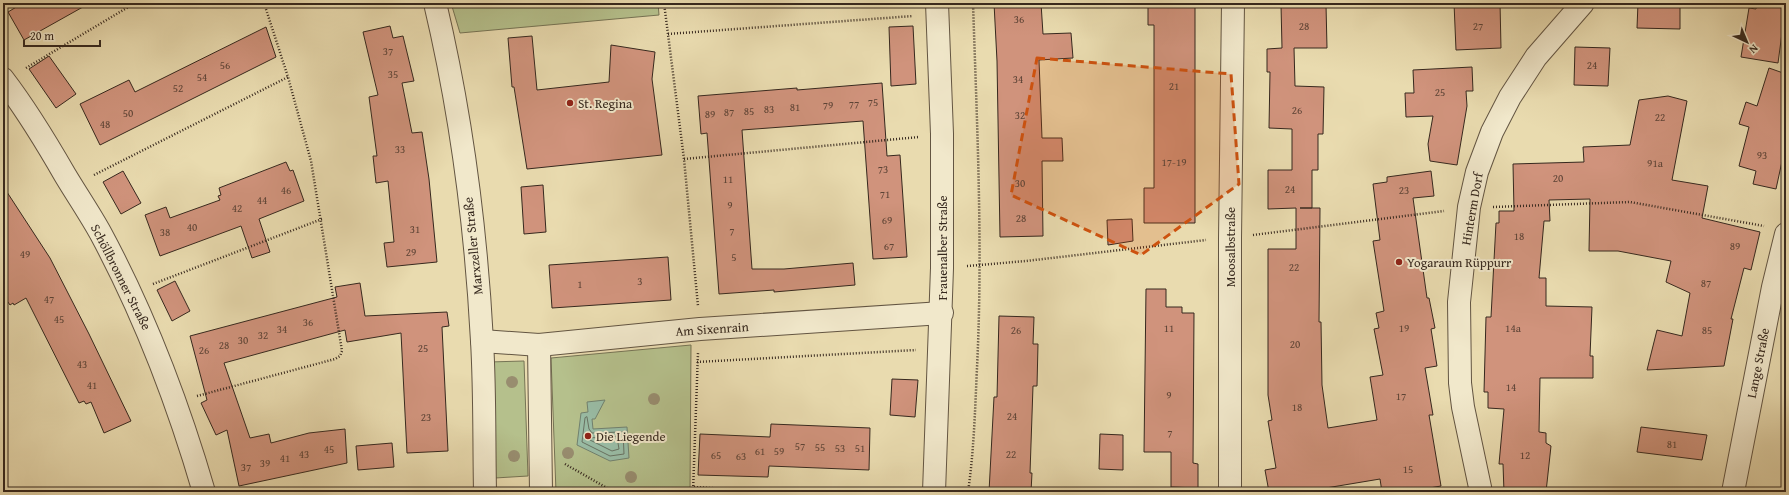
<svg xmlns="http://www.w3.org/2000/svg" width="1789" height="495" viewBox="0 0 1789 495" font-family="'Gentium Book Plus',serif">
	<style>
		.green { fill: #b5c08c; stroke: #767455 }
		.water { fill: #99bca5; stroke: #71816f }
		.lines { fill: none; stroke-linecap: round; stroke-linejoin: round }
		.shore { stroke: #687262; stroke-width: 1 }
		.building { fill: #d0937c; stroke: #36281e }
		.minor-casing { stroke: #635542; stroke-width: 24 }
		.path { stroke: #36281e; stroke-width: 2.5; stroke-dasharray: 1 2; stroke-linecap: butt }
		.minor { stroke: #f1e8cb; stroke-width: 22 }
		.tree { fill: #988d6f }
		.marked { fill: #cd520f; fill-opacity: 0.2; stroke: #cd520f; stroke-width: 3; stroke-dasharray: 8 5; stroke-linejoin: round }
		.poi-dot { fill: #8f2418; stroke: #f1e8cb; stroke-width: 1.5 }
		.labels { text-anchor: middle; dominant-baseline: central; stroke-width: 4; stroke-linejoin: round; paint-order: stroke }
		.number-label { font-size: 11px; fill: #5c4336 }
		.poi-label { font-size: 13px; fill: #36281e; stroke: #f1e8cb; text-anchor: start }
		.street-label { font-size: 13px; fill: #36281e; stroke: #f1e8cb }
	</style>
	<rect width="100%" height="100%" fill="#e9dbaf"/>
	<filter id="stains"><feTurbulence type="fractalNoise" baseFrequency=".005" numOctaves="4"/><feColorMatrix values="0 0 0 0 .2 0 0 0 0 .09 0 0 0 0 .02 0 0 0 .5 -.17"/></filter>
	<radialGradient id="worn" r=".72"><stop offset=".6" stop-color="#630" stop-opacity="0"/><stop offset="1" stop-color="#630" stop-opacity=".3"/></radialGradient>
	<g class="green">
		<path d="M 451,3 L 658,3 L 659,15 L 460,33 Z"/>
		<path d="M 691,345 L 690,492 L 556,492 L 551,358 Z"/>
		<path d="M 524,361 L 528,476 L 495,478 L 489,362 Z"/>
	</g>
	<path class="water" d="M 605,400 L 595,419 L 592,419 L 593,429 L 627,427 L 629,458 L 610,461 L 577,445 L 581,413 L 588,412 L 587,402 Z"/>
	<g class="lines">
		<g class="shore">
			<path d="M 587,417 L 589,429 L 592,433 L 623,432 L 624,454 L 610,456 L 582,442 L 585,418 Z"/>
			<path d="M 617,437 L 619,449 L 612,451 L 590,440 L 592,438 Z"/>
		</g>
	</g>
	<g class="building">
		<path d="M 23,3 L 90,3 L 24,40 L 8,12 Z"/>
		<path d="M 994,3 L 1041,3 L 1043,34 L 1071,33 L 1073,58 L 1039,60 L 1042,138 L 1062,138 L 1063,161 L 1042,161 L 1043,236 L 1000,237 L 997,61 Z"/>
		<path d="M 1154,3 L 1195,3 L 1195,223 L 1144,223 L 1144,188 L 1154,188 L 1154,25 L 1148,25 L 1148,5 L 1154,5 Z"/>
		<path d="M 1454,3 L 1500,3 L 1501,48 L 1456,50 Z"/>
		<path d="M 1638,3 L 1680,3 L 1680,29 L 1637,28 Z"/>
		<path d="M 1757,3 L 1786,3 L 1778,63 L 1741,57 L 1749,8 L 1756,9 Z"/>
		<path d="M 1281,5 L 1326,5 L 1327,48 L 1294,48 L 1295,86 L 1324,87 L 1323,134 L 1318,134 L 1318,170 L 1312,170 L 1312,208 L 1300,208 L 1320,208 L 1319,322 L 1321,322 L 1322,385 L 1328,428 L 1377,420 L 1370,377 L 1383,375 L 1374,329 L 1379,328 L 1376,313 L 1384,311 L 1373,241 L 1380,240 L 1373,184 L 1387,182 L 1387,177 L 1431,171 L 1434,196 L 1413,198 L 1427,298 L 1429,298 L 1435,328 L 1431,329 L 1437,366 L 1425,368 L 1433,415 L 1429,415 L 1441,486 L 1406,492 L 1382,492 L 1380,479 L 1326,488 L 1327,492 L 1269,492 L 1265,470 L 1276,468 L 1268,421 L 1272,420 L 1268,395 L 1268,249 L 1296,249 L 1296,208 L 1268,209 L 1268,170 L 1292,170 L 1292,129 L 1269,128 L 1270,72 L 1267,72 L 1267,49 L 1282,48 Z"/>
		<path d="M 390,26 L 393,38 L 403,36 L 414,81 L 402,83 L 412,133 L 422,132 L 429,179 L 437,262 L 387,267 L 384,243 L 394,242 L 388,181 L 376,183 L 373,156 L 377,156 L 369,97 L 378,95 L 363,32 Z"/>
		<path d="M 913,26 L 916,84 L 891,86 L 889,27 Z"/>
		<path d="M 266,27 L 276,57 L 100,145 L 80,104 L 129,80 L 135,92 Z"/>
		<path d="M 532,36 L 537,90 L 609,82 L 611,45 L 655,52 L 652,79 L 662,155 L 527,169 L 514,87 L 512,87 L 508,38 Z"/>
		<path d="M 1575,47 L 1610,48 L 1608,86 L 1574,85 Z"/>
		<path d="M 49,56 L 76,94 L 56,108 L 29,69 Z"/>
		<path d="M 1472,67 L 1473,91 L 1466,91 L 1467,106 L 1457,165 L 1430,161 L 1428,144 L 1433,116 L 1406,117 L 1405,93 L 1414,93 L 1413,70 Z"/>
		<path d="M 1769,68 L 1786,74 L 1786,143 L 1776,189 L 1753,184 L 1756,171 L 1739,166 L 1749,127 L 1739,124 L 1746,102 L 1757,106 Z"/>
		<path d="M 882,83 L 887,156 L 900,155 L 907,257 L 873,259 L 863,121 L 742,130 L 752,269 L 784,269 L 853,263 L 855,285 L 774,292 L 774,290 L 719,294 L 707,133 L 701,134 L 698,96 L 797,88 L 797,90 Z"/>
		<path d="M 1668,96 L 1687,101 L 1672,180 L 1708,186 L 1702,218 L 1760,232 L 1751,270 L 1744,268 L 1731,319 L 1733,319 L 1724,366 L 1647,370 L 1657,330 L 1682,336 L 1690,293 L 1666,282 L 1671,261 L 1618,251 L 1589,251 L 1590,199 L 1549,200 L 1550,221 L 1544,221 L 1539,278 L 1546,278 L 1546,306 L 1592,307 L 1590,356 L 1593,356 L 1593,378 L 1540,378 L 1539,432 L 1546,433 L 1546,443 L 1551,446 L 1546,492 L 1504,492 L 1503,464 L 1499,464 L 1504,409 L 1488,408 L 1488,392 L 1484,392 L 1486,317 L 1491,317 L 1496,223 L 1499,223 L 1499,211 L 1514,211 L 1513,164 L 1584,162 L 1583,147 L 1630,145 L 1639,100 Z"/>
		<path d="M 286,162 L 290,171 L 293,170 L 304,201 L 259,219 L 270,252 L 252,258 L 241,226 L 160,256 L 145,215 L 166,207 L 170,218 L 220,200 L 218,196 L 221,195 L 219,188 Z"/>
		<path d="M 123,171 L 141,203 L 121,214 L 103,182 Z"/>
		<path d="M 543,185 L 546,232 L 524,234 L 521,187 Z"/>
		<path d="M 3,186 L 50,258 L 89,334 L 131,421 L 104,433 L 91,402 L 86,404 L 84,401 L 79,403 L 26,298 L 14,305 L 13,303 L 10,305 L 3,295 Z"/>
		<path d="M 1132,219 L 1133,241 L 1108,245 L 1107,220 Z"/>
		<path d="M 668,257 L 671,300 L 552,308 L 549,265 Z"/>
		<path d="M 175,281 L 190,311 L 172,321 L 157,290 Z"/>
		<path d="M 360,283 L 365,316 L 447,312 L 449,326 L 442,327 L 448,451 L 407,453 L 401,333 L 347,342 L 345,330 L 224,363 L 250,438 L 269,434 L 271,443 L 309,433 L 345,429 L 347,463 L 239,486 L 227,430 L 216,435 L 201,403 L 207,400 L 190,336 L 337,297 L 335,287 Z"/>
		<path d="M 1146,289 L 1166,289 L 1166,307 L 1182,307 L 1182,313 L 1194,313 L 1193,463 L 1198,464 L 1198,488 L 1171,487 L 1171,452 L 1144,452 Z"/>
		<path d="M 999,316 L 1034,317 L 1033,344 L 1038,344 L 1037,386 L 1033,386 L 1030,473 L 1032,473 L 1031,492 L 989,492 L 994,397 L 997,397 Z"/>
		<path d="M 892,379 L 918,380 L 915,417 L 890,415 Z"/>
		<path d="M 771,424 L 870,428 L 869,470 L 769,466 L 768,477 L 698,475 L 700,434 L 770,437 Z"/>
		<path d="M 1641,427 L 1707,435 L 1702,460 L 1637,452 Z"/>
		<path d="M 1100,434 L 1123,435 L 1123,470 L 1099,469 Z"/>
		<path d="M 392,443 L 394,467 L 358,470 L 356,446 Z"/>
	</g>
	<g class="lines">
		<defs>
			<g id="minor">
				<path d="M 435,3 C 461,113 476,228 482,341 C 485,391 484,442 485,492"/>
				<path d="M 3,79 C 26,109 46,142 65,175 C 77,195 90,214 101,234 C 145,316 178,403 204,492"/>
				<path d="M 482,341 L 539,345 L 700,329 L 942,313"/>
				<path d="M 539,345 L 541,492"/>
				<path d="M 934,492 L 942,268 L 942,134 L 937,3"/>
				<path d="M 1230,492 L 1230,238 L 1233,3"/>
				<path d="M 1481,492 L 1463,407 L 1460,383 L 1459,302 L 1469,207 L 1477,172 L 1492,132 L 1510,97 L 1536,57 L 1583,3"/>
				<path d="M 1733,492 L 1773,287 L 1786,234"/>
			</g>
		</defs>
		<use href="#minor" class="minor-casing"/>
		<g class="path">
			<path d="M 664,3 L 684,159 L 698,306"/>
			<path d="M 668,34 L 913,16"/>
			<path d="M 26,68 L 135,3"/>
			<path d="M 684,159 L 919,137"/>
			<path d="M 94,175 L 288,77"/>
			<path d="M 1493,207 L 1630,202 L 1764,226"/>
			<path d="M 1253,235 L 1444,211"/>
			<path d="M 967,266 L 1026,261 L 1206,240"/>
			<path d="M 153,284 L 322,219"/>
			<path d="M 697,362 L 916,350"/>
			<path d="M 197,396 L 335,359 L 340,356 L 342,351 L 311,161 L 288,77 L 264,3"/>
			<path d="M 565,464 L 614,492"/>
			<path d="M 694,487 L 778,492"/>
			<path d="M 693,492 L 698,353"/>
			<path d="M 968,492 C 974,451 975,410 977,368 C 983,247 977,125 973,3"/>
		</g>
		<use href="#minor" class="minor"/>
	</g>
	<g class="tree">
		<circle cx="512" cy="382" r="6"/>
		<circle cx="654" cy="399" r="6"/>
		<circle cx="568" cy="453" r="6"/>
		<circle cx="514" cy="456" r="6"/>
		<circle cx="631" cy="477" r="6"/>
	</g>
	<path class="marked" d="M 1037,58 L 1231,74 L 1239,184 L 1141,255 L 1011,195 Z"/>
	<g class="poi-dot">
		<circle cx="570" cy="103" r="4"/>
		<circle cx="1399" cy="262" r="4"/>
		<circle cx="588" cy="436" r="4"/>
	</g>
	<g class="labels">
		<g class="number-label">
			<text x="1019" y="19">36</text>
			<text x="1304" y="26">28</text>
			<text x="1478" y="26">27</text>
			<text x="388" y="51">37</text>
			<text x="225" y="65">56</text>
			<text x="1592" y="65">24</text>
			<text x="393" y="74">35</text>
			<text x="202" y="77">54</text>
			<text x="1018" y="79">34</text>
			<text x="1174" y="86">21</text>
			<text x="178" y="88">52</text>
			<text x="1440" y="92">25</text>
			<text x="873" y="102">75</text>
			<text x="854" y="104">77</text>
			<text x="828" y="105">79</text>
			<text x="795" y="107">81</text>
			<text x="769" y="109">83</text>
			<text x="1297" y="110">26</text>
			<text x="749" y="111">85</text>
			<text x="729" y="112">87</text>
			<text x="128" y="113">50</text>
			<text x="710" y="114">89</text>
			<text x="1020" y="115">32</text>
			<text x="1660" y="117">22</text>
			<text x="105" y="124">48</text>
			<text x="400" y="149">33</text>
			<text x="1762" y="155">93</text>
			<text x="1174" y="162">17-19</text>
			<text x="1655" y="163">91a</text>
			<text x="883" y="169">73</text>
			<text x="1558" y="178">20</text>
			<text x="728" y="179">11</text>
			<text x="1020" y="183">30</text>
			<text x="1290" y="189">24</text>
			<text x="286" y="190">46</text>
			<text x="1404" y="190">23</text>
			<text x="885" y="194">71</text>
			<text x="262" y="200">44</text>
			<text x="730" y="205">9</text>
			<text x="237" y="208">42</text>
			<text x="1021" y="218">28</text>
			<text x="887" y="220">69</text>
			<text x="192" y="227">40</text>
			<text x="415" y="229">31</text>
			<text x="732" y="231">7</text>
			<text x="165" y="232">38</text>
			<text x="1519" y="236">18</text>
			<text x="889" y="246">67</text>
			<text x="1735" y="246">89</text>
			<text x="411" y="252">29</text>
			<text x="25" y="254">49</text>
			<text x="734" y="257">5</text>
			<text x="1294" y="267">22</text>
			<text x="640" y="281">3</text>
			<text x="1706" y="283">87</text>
			<text x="580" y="284">1</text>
			<text x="49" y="299">47</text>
			<text x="59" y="319">45</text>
			<text x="308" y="322">36</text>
			<text x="1169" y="328">11</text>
			<text x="1404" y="328">19</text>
			<text x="1513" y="328">14a</text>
			<text x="282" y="329">34</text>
			<text x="1016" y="330">26</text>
			<text x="1707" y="330">85</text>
			<text x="263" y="335">32</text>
			<text x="243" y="340">30</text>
			<text x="1295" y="344">20</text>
			<text x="224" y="345">28</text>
			<text x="423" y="348">25</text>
			<text x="204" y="350">26</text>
			<text x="82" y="364">43</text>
			<text x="92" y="385">41</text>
			<text x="1511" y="387">14</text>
			<text x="1169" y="395">9</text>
			<text x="1401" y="396">17</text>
			<text x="1297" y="407">18</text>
			<text x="1012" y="416">24</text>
			<text x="426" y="417">23</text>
			<text x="1170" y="433">7</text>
			<text x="1672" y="444">81</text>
			<text x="800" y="446">57</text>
			<text x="820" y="447">55</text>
			<text x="840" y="448">53</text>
			<text x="860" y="448">51</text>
			<text x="329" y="449">45</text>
			<text x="760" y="451">61</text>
			<text x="779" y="451">59</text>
			<text x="304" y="454">43</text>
			<text x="1011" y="454">22</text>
			<text x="716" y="455">65</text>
			<text x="1525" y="455">12</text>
			<text x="741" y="456">63</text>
			<text x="285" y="458">41</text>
			<text x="265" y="463">39</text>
			<text x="246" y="467">37</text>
			<text x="1408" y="469">15</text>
		</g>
		<g class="poi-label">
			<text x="578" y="103">St. Regina</text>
			<text x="1407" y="262">Yogaraum Rüppurr</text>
			<text x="596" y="436">Die Liegende</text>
		</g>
		<g class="street-label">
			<text transform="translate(1472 209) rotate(-80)">Hinterm Dorf</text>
			<text transform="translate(473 246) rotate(-96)">Marxzeller Straße</text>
			<text transform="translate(1230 247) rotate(-90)">Moosalbstraße</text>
			<text transform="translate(942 248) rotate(-90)">Frauenalber Straße</text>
			<text transform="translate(121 277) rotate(63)">Schöllbronner Straße</text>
			<text transform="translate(712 329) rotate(-4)">Am Sixenrain</text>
			<text transform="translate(1758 363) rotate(-79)">Lange Straße</text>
		</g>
	</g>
	<rect width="1789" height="495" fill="none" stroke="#e9dbaf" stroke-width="16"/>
	<rect x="4" y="4" width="1781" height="487" fill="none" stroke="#36281e" stroke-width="2"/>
	<rect x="8" y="8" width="1773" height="479" fill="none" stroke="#36281e"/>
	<g transform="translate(1747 42) rotate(136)" stroke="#f1e8cb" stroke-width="3" paint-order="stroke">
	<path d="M0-3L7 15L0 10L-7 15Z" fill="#36281e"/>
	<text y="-6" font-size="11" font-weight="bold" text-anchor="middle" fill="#36281e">N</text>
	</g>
	<path d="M24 40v6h76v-6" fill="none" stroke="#36281e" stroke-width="2"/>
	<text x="30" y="40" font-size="12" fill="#36281e" stroke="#f1e8cb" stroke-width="3" paint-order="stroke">20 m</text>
	<rect width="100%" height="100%" filter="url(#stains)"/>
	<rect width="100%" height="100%" fill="url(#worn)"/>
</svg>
